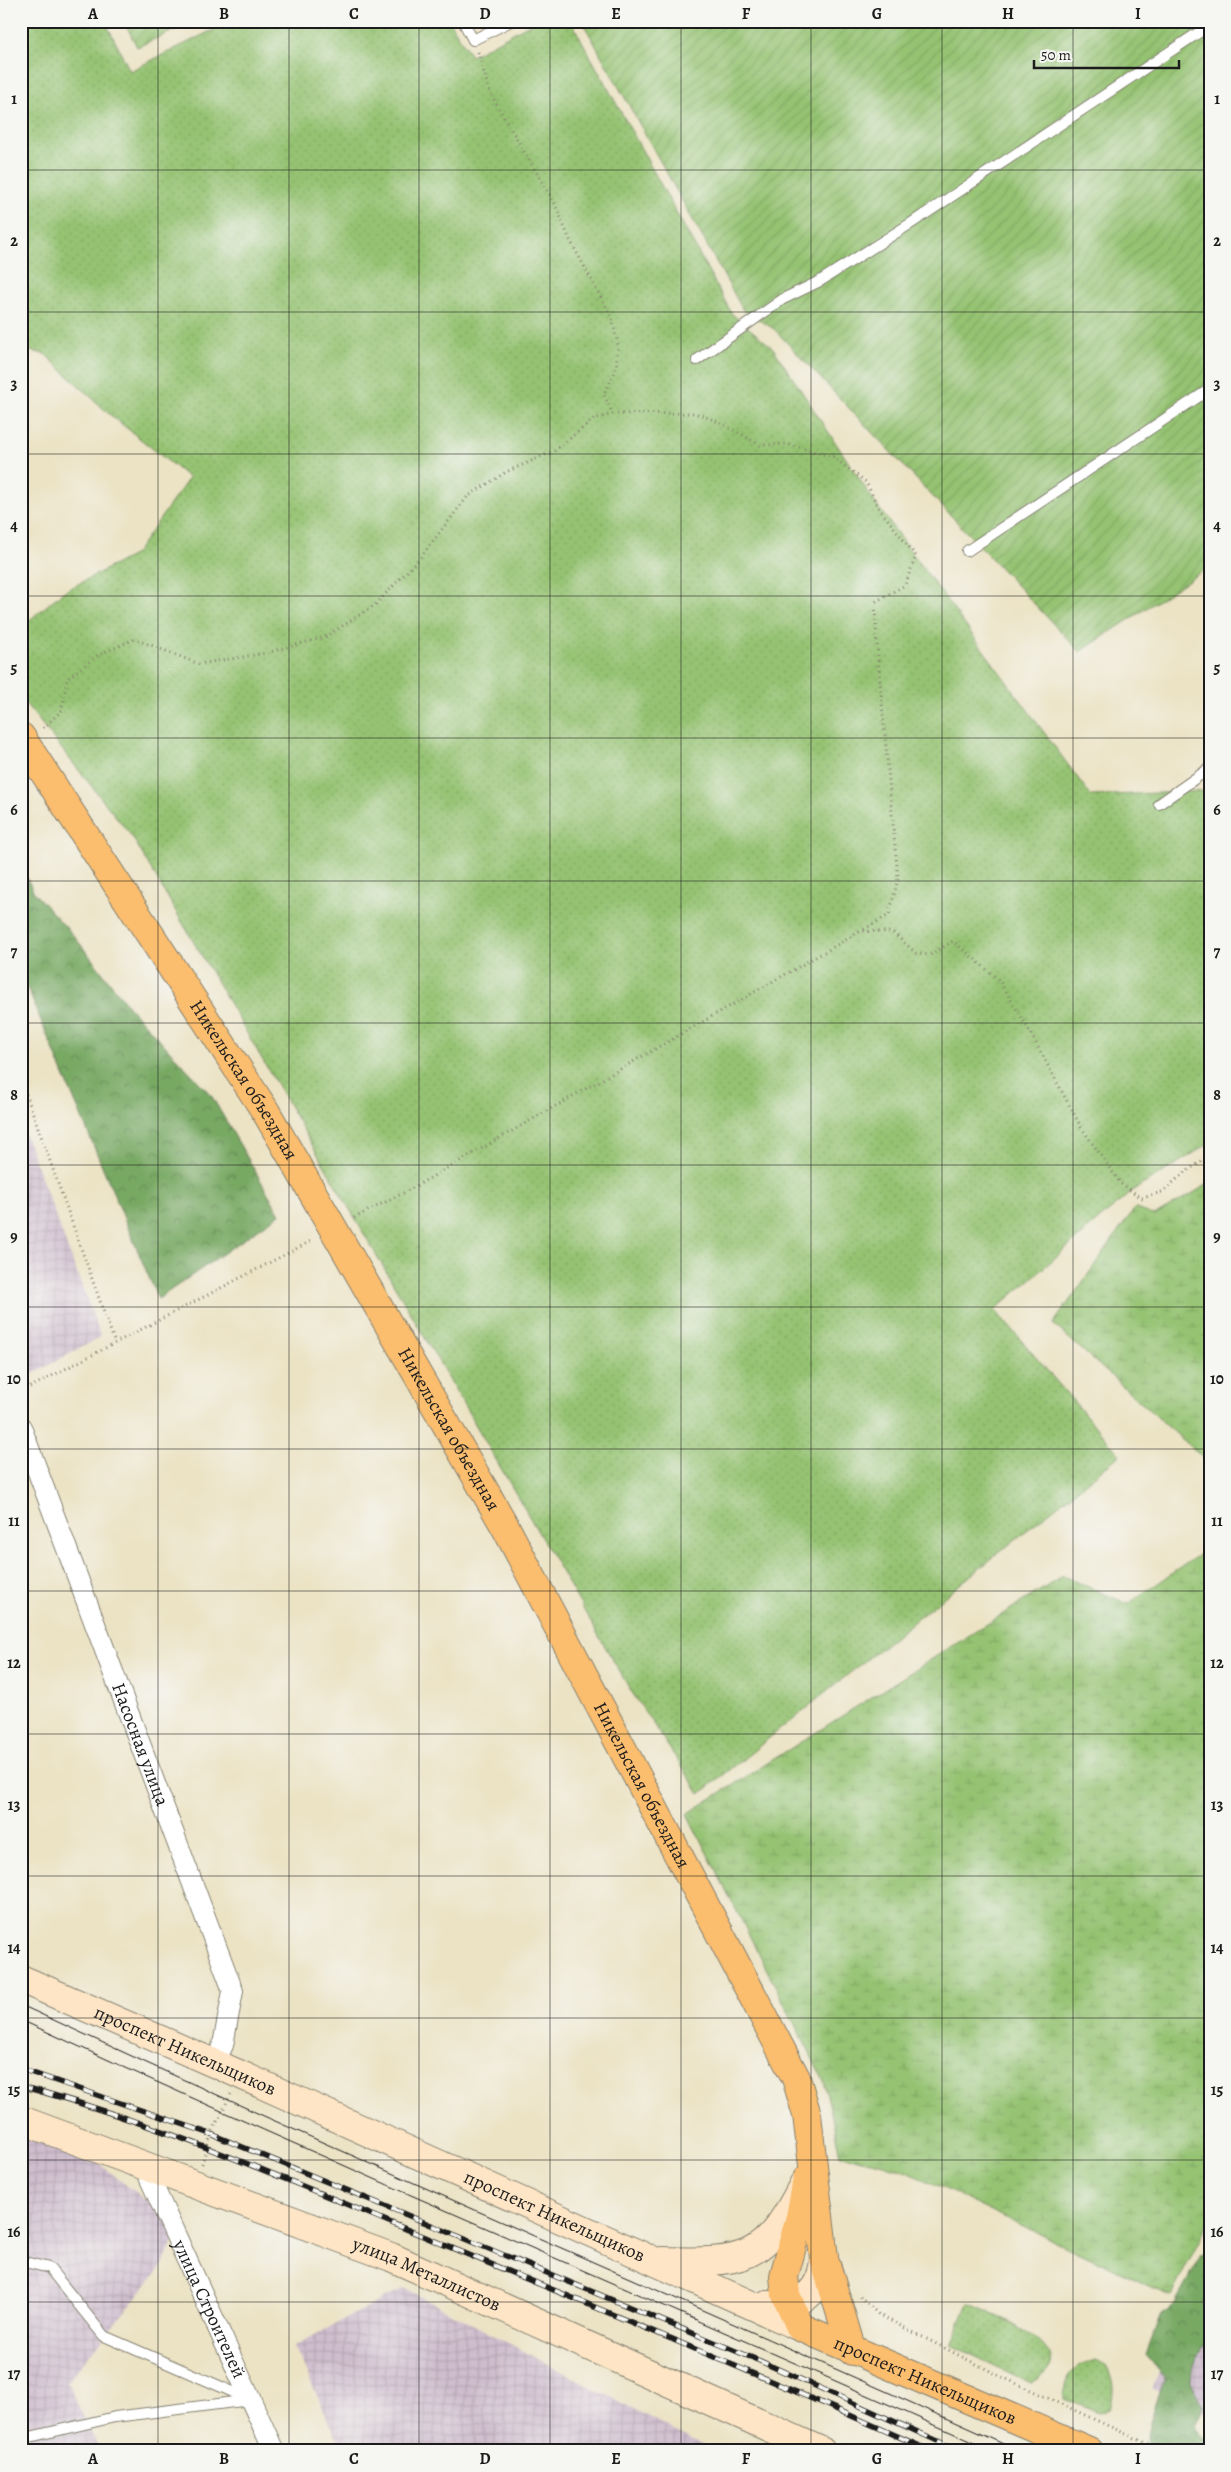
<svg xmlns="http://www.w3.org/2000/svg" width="1231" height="2472" viewBox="0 0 1231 2472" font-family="Alegreya,serif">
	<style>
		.industrial { fill: url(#industrial-grid) }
		.grass { fill: url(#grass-dots); stroke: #587047 }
		.forest { fill: url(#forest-crowns); stroke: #4a6240 }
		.wetland { fill: url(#wetland-marsh); stroke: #587047 }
		.garden { fill: url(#garden-furrows); stroke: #587047 }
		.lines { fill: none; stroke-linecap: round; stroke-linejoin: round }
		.lane-casing { stroke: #848070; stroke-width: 12 }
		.street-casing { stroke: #848070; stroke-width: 22 }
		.secondary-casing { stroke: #848070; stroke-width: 30 }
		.primary-casing { stroke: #848070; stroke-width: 30 }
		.path { stroke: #848070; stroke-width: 3; stroke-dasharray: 1 4; stroke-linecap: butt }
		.lane { stroke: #fff; stroke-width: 10 }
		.street { stroke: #fff; stroke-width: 20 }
		.secondary { stroke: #fde5c5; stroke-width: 28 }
		.primary { stroke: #fbbd6e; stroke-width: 28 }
		.tram { stroke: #1c1c1c; stroke-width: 1 }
		.rail-casing { stroke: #1c1c1c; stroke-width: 5.5 }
		.rail { stroke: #f6f6f2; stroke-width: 4; stroke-dasharray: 11; stroke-linecap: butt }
		.grid { fill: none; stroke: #1c1c1c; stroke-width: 1; stroke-opacity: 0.55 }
		.labels { text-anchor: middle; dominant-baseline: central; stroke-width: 4; stroke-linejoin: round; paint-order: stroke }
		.street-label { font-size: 19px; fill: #1c1c1c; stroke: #f6f6f2 }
		.neatline { fill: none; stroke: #1c1c1c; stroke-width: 2 }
		.grid-label { font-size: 16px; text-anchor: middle; font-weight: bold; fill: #1c1c1c }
	</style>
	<defs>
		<pattern id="industrial-grid" width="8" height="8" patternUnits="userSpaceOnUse" patternTransform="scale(1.25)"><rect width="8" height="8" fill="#cfbdce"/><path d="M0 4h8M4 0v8" fill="none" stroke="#b1a2b0"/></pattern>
		<pattern id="grass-dots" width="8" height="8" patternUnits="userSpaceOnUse" patternTransform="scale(1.25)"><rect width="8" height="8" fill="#95c372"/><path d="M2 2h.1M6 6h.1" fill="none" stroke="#80a762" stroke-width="1.8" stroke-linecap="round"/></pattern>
		<pattern id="forest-crowns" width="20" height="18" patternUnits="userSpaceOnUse" patternTransform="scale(1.25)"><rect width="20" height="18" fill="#78a964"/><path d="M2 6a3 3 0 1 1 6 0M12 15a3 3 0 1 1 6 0" fill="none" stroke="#628952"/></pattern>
		<pattern id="wetland-marsh" width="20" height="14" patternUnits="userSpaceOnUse" patternTransform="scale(1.25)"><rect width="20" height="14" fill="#95c372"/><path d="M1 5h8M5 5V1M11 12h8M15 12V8" fill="none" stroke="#80a762"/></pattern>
		<pattern id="garden-furrows" width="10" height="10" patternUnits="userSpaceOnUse" patternTransform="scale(1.25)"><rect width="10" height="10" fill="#95c372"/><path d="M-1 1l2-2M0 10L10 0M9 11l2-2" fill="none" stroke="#80a762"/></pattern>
	</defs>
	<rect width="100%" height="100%" fill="#f6f6f2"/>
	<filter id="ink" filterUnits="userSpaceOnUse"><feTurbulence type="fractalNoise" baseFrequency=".02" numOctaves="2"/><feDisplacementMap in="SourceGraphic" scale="10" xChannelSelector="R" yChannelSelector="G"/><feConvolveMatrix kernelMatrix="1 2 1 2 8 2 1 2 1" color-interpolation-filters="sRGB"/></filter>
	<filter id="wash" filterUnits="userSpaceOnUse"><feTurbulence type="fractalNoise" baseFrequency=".0096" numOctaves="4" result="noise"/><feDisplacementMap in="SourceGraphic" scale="20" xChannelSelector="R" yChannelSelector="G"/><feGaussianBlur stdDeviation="1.12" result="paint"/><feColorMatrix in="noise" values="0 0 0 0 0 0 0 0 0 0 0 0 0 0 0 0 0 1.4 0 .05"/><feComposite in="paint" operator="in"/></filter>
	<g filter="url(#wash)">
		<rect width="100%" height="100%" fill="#ece3c5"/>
		<g class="industrial">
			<path d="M 21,1124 L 101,1337 L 21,1380 Z"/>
			<path d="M 21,2133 L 82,2150 L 179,2227 L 163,2265 L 67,2382 L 100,2451 L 21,2451 Z"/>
			<path d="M 1210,2275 L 1210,2415 L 1152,2389 Z"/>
			<path d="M 404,2288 L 713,2451 L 343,2451 L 294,2346 Z"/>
		</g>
		<g class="grass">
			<path d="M 21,21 L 105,21 L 130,71 L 231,21 L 449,21 L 471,56 L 535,21 L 571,21 L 732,314 L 773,348 L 878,507 L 1091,796 L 1202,791 L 1210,801 L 1210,1143 L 1131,1192 L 995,1310 L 1120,1455 L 700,1794 L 631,1691 L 133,838 L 21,698 L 21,627 L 63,592 L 135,554 L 189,478 L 108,413 L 45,354 L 21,349 Z"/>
			<path d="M 968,2303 C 992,2314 1092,2352 1031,2383 L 951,2345 Z"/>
			<path d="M 1095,2360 L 1106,2365 C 1114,2380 1115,2391 1110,2408 L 1099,2413 L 1064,2399 C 1063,2375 1074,2368 1095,2360 Z"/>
		</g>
		<g class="forest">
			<path d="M 21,865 L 34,893 L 74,936 L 129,1007 L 211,1095 L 280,1214 L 158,1299 L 21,973 Z"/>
			<path d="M 1210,2249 L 1210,2334 L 1192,2368 L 1191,2383 L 1203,2406 L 1196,2426 L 1200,2435 L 1210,2441 L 1210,2451 L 1146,2451 C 1146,2425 1157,2403 1165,2378 L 1146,2355 L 1160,2317 L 1174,2305 L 1202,2255 Z"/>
		</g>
		<g class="wetland">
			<path d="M 1210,1183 L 1210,1464 L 1053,1324 L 1135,1208 L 1154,1216 Z"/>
			<path d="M 1210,1547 L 1210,2219 L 1171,2296 L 926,2180 L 897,2168 L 840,2155 L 824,2081 L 687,1814 L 1063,1576 L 1128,1604 Z"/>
		</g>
		<g class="garden">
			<path d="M 124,21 L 195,21 L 137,47 Z"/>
			<path d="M 582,21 L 1210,21 L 1210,566 L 1080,652 L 774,329 L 743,310 Z"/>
		</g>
	</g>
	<g filter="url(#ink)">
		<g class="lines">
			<defs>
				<g id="lane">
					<path d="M 463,21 L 473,40 L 511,21"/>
					<path d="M 697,360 L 783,299 L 820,281 L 913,222 L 1210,25"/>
					<path d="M 967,551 L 1210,389"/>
					<path d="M 1159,804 L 1210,768"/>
					<path d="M 21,2261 L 49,2268 L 104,2336 L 247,2398"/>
					<path d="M 21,2439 L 115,2417 L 250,2400"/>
				</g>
				<g id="street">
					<path id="s1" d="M 21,1427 L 233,1991 L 223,2045 L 215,2063"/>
					<path id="s2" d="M 145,2168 L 274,2451"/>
				</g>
				<g id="secondary">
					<path id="s3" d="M 21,1979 L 241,2075 L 800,2327"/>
					<path id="s4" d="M 21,2120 L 391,2257 L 821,2451"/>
					<path d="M 662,2261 C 745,2263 764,2262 803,2185"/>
					<path d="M 767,2305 C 801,2307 822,2293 824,2258"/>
				</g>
				<g id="primary">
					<path id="s5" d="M 21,737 L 266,1112 L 506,1528 L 796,2078 L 807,2115 L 824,2258 L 852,2351"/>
					<path id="s6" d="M 807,2179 L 800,2217 L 784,2276 L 786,2295 L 800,2327 L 1089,2451"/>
				</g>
			</defs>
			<use href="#lane" class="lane-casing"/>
			<use href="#street" class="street-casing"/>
			<use href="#secondary" class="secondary-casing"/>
			<use href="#primary" class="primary-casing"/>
			<g class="path">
				<path d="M 478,52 L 490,93 L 555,204 L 569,238 L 612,318 L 618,345 L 616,370 L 604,395 L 613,414"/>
				<path d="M 43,728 L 62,710 L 67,679 L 98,655 L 135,639 L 199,664 L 266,653 L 325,637 L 375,605 L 420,558 L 467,497 L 506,472 L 554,451 L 594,419 L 613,414 L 695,413 L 719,422 L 760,445 L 787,444 L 833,457 L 866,482 L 878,507 L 916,556 L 905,585 L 875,602 L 878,659 L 898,879 L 889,915 L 861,931"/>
				<path d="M 21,1080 L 115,1343"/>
				<path d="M 354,1218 L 409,1190 L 861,931 L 892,932 L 916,953 L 930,955 L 953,941 L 999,980 L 1030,1032 L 1081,1127 L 1121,1184 L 1142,1198 L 1162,1192 L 1184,1173 L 1210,1156"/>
				<path d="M 21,1392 L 313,1240"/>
				<path d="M 202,2164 L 211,2134 L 231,2094"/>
				<path d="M 860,2296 L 879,2315 L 998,2375 L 1163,2451"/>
			</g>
			<use href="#lane" class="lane"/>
			<use href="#street" class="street"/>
			<use href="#secondary" class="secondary"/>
			<use href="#primary" class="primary"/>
			<g class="tram">
				<path d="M 21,2005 C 351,2159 687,2301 1019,2451"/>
				<path d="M 21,2020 C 343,2169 670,2306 993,2451"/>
			</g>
			<defs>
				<g id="rail">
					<path d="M 21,2069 L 211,2134 L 760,2361 L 960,2451"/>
					<path d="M 21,2086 C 158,2123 287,2180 418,2234 C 590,2305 761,2375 931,2451"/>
				</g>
			</defs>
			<use href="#rail" class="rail-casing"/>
			<use href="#rail" class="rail"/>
		</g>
	</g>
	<path class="grid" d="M 158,21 L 158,2451M 289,21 L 289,2451M 419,21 L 419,2451M 550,21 L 550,2451M 681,21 L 681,2451M 811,21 L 811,2451M 942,21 L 942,2451M 1073,21 L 1073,2451M 21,170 L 1210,170M 21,312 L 1210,312M 21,454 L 1210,454M 21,596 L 1210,596M 21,738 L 1210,738M 21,881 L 1210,881M 21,1023 L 1210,1023M 21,1165 L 1210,1165M 21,1307 L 1210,1307M 21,1449 L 1210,1449M 21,1591 L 1210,1591M 21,1734 L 1210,1734M 21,1876 L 1210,1876M 21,2018 L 1210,2018M 21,2160 L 1210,2160M 21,2302 L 1210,2302"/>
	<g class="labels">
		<g class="street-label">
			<text stroke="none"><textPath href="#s5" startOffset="409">Никельская объездная</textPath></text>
			<text stroke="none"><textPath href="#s5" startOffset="814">Никельская объездная</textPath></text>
			<text stroke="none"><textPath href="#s1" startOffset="339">Насосная улица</textPath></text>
			<text stroke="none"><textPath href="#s5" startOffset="1219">Никельская объездная</textPath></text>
			<text stroke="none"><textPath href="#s3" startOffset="179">проспект Никельщиков</textPath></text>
			<text stroke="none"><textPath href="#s3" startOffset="584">проспект Никельщиков</textPath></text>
			<text stroke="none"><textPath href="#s4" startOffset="434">улица Металлистов</textPath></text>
			<text stroke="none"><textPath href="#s2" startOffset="155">улица Строителей</textPath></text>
			<text stroke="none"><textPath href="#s6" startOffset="290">проспект Никельщиков</textPath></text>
		</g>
	</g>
	<rect width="1231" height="2472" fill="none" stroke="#f6f6f2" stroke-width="55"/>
	<path d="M1034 60v8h145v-8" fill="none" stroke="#1c1c1c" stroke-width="2.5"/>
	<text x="1041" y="60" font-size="15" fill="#1c1c1c" stroke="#f6f6f2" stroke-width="4" paint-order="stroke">50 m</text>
	<rect x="28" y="28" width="1176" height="2416" class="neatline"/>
	<g class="grid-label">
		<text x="93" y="19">A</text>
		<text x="224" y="19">B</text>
		<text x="354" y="19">C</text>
		<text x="485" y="19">D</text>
		<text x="616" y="19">E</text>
		<text x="746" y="19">F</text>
		<text x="877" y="19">G</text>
		<text x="1008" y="19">H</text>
		<text x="1138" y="19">I</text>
		<text x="14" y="104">1</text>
		<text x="1217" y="104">1</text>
		<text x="14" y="246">2</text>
		<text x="1217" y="246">2</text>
		<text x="14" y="389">3</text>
		<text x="1217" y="389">3</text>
		<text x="14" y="531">4</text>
		<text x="1217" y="531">4</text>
		<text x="14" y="673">5</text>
		<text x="1217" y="673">5</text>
		<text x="14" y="815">6</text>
		<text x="1217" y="815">6</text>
		<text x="14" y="957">7</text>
		<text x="1217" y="957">7</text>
		<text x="14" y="1100">8</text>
		<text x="1217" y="1100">8</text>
		<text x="14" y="1242">9</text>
		<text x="1217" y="1242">9</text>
		<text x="14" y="1384">10</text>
		<text x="1217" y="1384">10</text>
		<text x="14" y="1526">11</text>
		<text x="1217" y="1526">11</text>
		<text x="14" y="1668">12</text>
		<text x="1217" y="1668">12</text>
		<text x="14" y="1810">13</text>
		<text x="1217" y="1810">13</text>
		<text x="14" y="1953">14</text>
		<text x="1217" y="1953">14</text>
		<text x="14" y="2095">15</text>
		<text x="1217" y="2095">15</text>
		<text x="14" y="2237">16</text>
		<text x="1217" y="2237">16</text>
		<text x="14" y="2379">17</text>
		<text x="1217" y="2379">17</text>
		<text x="93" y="2464">A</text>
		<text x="224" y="2464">B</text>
		<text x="354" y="2464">C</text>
		<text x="485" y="2464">D</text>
		<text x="616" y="2464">E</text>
		<text x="746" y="2464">F</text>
		<text x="877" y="2464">G</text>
		<text x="1008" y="2464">H</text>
		<text x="1138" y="2464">I</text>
	</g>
</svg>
